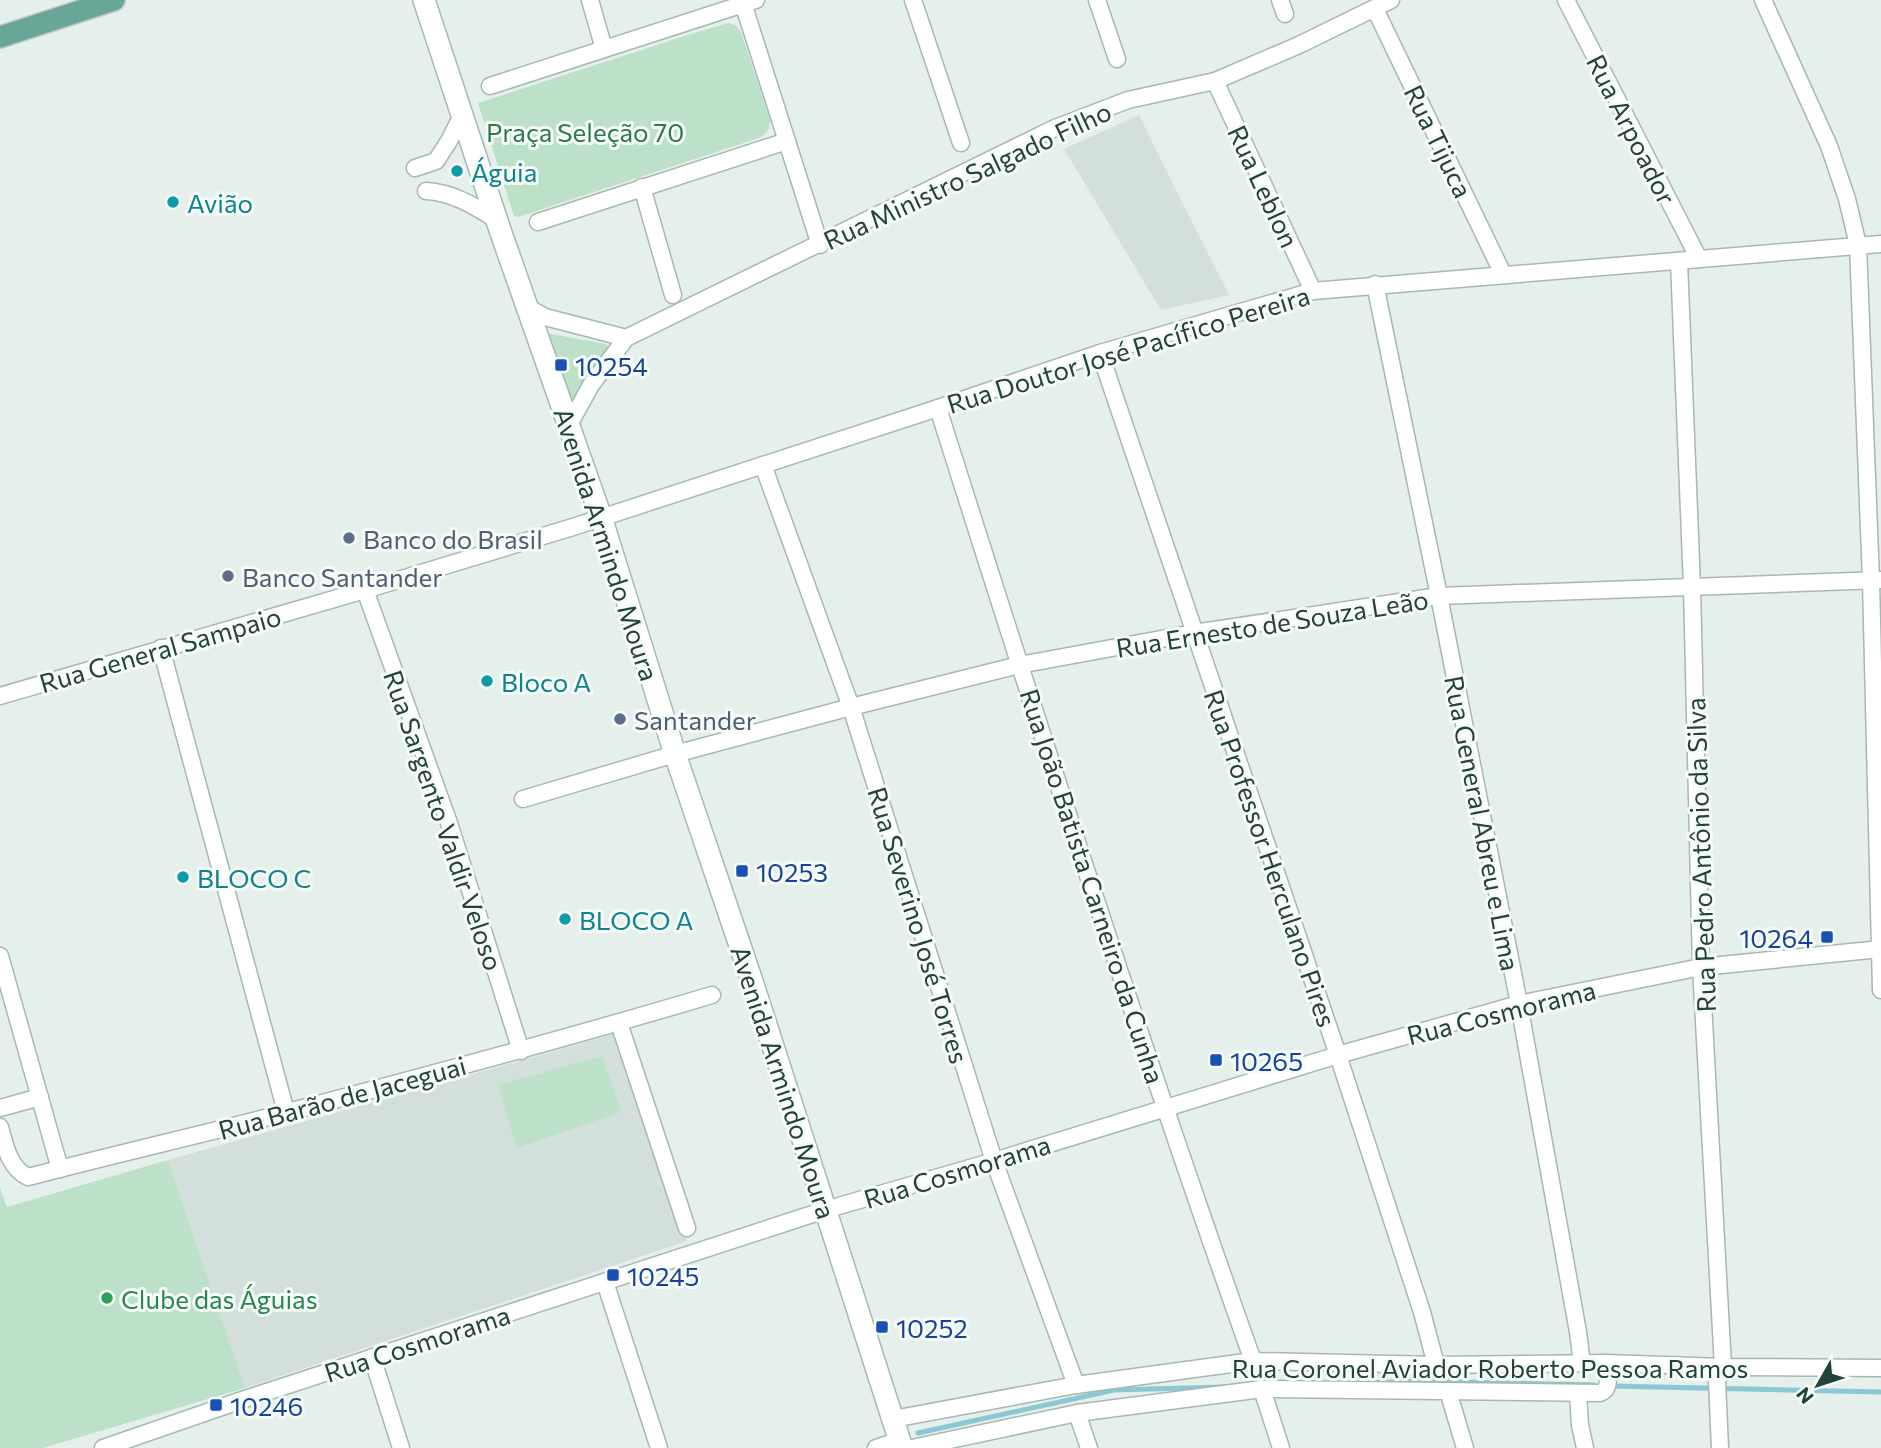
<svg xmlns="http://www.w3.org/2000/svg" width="1881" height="1448" viewBox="0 0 1881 1448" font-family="Commissioner,sans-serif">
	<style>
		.built { fill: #d3dfda }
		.green { fill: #bde0c8 }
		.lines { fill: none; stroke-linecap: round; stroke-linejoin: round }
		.stream { stroke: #8bc7d5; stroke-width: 5 }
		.minor-casing { stroke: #a7b8b2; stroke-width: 19 }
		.secondary-casing { stroke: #a3bbb3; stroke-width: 24 }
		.primary-casing { stroke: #c1cac8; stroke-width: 24 }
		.minor { stroke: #fff; stroke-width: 16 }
		.secondary { stroke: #fff; stroke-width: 21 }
		.primary { stroke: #68a698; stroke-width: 21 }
		.culture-dot { fill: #0f9aa8; stroke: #f6fbf8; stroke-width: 2.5 }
		.transit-dot { fill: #1a4fb4; stroke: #f6fbf8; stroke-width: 2.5 }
		.service-dot { fill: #5c6f8a; stroke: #f6fbf8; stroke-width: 2.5 }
		.leisure-dot { fill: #2e9e5b; stroke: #f6fbf8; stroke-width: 2.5 }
		.labels { text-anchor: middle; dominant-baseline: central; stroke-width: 6; stroke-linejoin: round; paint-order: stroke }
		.street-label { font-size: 26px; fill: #23423a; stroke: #f6fbf8 }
		.park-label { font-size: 26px; fill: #2b7a4c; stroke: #f6fbf8 }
		.culture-label { font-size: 26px; fill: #0d838f; stroke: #f6fbf8; text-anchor: start }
		.transit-label { font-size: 26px; fill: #164399; stroke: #f6fbf8; text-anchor: start }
		.service-label { font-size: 26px; fill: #4e5e75; stroke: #f6fbf8; text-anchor: start }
		.leisure-label { font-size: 26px; fill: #27864d; stroke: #f6fbf8; text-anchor: start }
	</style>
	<rect width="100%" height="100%" fill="#e5efeb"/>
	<g class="built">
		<path d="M 1139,115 L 1173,184 L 1229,295 L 1161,310 L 1064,149 Z"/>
		<path d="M 618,1033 L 687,1241 L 245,1388 L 168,1160 Z"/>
	</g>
	<g class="green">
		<path d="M 729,23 L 736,26 L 741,32 L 770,120 C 770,129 767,134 759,138 L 518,217 L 514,216 L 478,103 L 697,32 Z"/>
		<path d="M 546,333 L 606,344 L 610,348 L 609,352 L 571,401 Z"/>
		<path d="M 602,1056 L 621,1112 L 517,1148 L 498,1085 Z"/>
		<path d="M 168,1160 L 245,1388 L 43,1448 L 0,1448 L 0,1188 L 7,1207 Z"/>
	</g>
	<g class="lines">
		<g class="stream">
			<path d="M 1363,1383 L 1421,1381 L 1594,1385"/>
			<path d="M 1611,1386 L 1881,1392"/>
			<path d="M 918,1433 L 1114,1390 L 1224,1387"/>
		</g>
		<defs>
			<g id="minor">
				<path d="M 590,0 L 604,49"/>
				<path d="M 742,0 L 820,245"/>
				<path d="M 913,0 L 961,143"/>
				<path d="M 1097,0 L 1117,59"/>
				<path d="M 1280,0 L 1285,14"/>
				<path d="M 1566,0 L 1699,259"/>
				<path d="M 1763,0 L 1829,146 L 1847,199 L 1858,245 L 1871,581 L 1881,990"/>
				<path d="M 1375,9 L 1503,274"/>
				<path d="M 1215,81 L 1313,291"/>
				<path d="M 490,86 L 756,0"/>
				<path d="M 415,168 L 436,161 L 449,141 L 462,115"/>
				<path d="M 642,187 L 673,295"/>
				<path d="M 426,191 C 452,192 476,207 497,220"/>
				<path d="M 538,222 L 787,141"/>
				<path d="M 1679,261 L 1692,587 L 1701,967 L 1723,1367 L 1717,1381 L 1720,1448"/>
				<path d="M 1375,284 L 1439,596 L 1519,1004 L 1578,1332 L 1582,1364"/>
				<path d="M 527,307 L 545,317 L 626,338"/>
				<path d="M 1100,353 L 1338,1055 L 1422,1312 L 1436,1365"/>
				<path d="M 938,408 C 1039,727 1141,1046 1253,1361"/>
				<path d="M 569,425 L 591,385 L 626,338 L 1055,128 L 1128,100 L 1215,81 L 1299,45 L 1391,0"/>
				<path d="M 763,465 L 851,707 L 994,1161 L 1076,1385"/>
				<path d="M 365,590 L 449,823 L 521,1051"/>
				<path d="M 161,648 L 286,1112"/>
				<path d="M 0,696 L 365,590 L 573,527 L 938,408 L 1100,353 L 1313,291 L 1881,244"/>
				<path d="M 523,799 L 675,754 L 851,707 L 1019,665 L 1194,633 L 1439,596 L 1881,580"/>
				<path d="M 0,956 L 60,1169"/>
				<path d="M 619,1023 L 687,1228"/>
				<path d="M 0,1108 L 40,1097"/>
				<path d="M 0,1127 C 5,1145 9,1168 28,1177 L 36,1175 C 120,1153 204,1134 288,1112 C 430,1075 571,1037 712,995"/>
				<path d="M 605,1282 L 659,1448"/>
				<path d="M 372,1357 L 401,1448"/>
				<path d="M 1262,1389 L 1281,1448"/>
				<path d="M 1448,1391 L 1465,1448"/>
				<path d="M 1578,1394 L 1580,1425 L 1585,1448"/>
				<path d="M 1077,1413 L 1089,1448"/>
				<path d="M 893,1419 L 1076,1385 L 1253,1361 L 1436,1365 L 1606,1363 L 1723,1367 L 1881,1368"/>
				<path d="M 103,1448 L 239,1401 L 825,1210 L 994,1161 L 1338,1055 L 1519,1004 L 1701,967 L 1881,949"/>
				<path d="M 876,1448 L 900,1440"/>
				<path d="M 912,1448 L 1077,1413 L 1262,1389 L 1600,1393 C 1612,1389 1607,1374 1606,1363"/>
			</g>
			<path id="secondary" d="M 424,0 L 500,230 L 601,517 L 675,754 L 753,984 L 902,1448"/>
			<path id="primary" d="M 0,37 L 114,0"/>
		</defs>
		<use href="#minor" class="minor-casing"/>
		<use href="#secondary" class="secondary-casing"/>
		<use href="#primary" class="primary-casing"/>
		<use href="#minor" class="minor"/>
		<use href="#secondary" class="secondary"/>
		<use href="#primary" class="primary"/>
	</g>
	<g class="culture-dot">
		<circle cx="457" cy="171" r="7"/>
		<circle cx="173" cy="202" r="7"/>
		<circle cx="487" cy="681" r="7"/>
		<circle cx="183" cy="877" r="7"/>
		<circle cx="565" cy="919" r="7"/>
	</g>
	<g class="transit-dot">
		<rect x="554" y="358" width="14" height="14" rx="3.5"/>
		<rect x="735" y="864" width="14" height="14" rx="3.5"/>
		<rect x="1820" y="930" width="14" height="14" rx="3.5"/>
		<rect x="1209" y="1053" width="14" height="14" rx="3.5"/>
		<rect x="606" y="1268" width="14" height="14" rx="3.5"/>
		<rect x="875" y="1320" width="14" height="14" rx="3.5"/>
		<rect x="209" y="1398" width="14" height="14" rx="3.5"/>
	</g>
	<g class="service-dot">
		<circle cx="349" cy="538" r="7"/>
		<circle cx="228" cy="576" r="7"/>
		<circle cx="620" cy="719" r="7"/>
	</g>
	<circle class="leisure-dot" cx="107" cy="1298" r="7"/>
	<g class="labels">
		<g class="street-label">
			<text transform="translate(1632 129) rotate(63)">Rua Arpoador</text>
			<text transform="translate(1439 141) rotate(64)">Rua Tijuca</text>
			<text transform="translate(967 175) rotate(-25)">Rua Ministro Salgado Filho</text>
			<text transform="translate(1264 186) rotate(65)">Rua Leblon</text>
			<text transform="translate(1128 349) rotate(-17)">Rua Doutor José Pacífico Pereira</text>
			<text transform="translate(607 544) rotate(72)">Avenida Armindo Moura</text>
			<text transform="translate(1272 623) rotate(-9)">Rua Ernesto de Souza Leão</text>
			<text transform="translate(160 649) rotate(-16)">Rua General Sampaio</text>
			<text transform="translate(444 820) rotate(71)">Rua Sargento Valdir Veloso</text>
			<text transform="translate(1483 823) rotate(79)">Rua General Abreu e Lima</text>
			<text transform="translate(1700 855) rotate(-92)">Rua Pedro Antônio da Silva</text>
			<text transform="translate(1271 858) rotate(71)">Rua Professor Herculano Pires</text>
			<text transform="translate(1093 886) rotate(72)">Rua João Batista Carneiro da Cunha</text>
			<text transform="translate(919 925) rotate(73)">Rua Severino José Torres</text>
			<text transform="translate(1501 1012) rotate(-14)">Rua Cosmorama</text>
			<text transform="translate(784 1082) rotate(72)">Avenida Armindo Moura</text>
			<text transform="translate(342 1097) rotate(-15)">Rua Barão de Jaceguai</text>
			<text transform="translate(957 1171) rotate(-17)">Rua Cosmorama</text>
			<text transform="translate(417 1343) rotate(-18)">Rua Cosmorama</text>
			<text x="1490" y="1367">Rua Coronel Aviador Roberto Pessoa Ramos</text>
		</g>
		<g class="park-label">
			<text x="585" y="131">Praça Seleção 70</text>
		</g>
		<g class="culture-label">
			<text x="471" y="171">Águia</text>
			<text x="187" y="202">Avião</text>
			<text x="501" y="681">Bloco A</text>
			<text x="197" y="877">BLOCO C</text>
			<text x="579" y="919">BLOCO A</text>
		</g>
		<g class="transit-label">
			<text x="575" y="365">10254</text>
			<text x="756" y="871">10253</text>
			<text x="1813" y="937" text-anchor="end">10264</text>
			<text x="1230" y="1060">10265</text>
			<text x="627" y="1275">10245</text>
			<text x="896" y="1327">10252</text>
			<text x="230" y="1405">10246</text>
		</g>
		<g class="service-label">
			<text x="363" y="538">Banco do Brasil</text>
			<text x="242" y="576">Banco Santander</text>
			<text x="634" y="719">Santander</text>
		</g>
		<g class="leisure-label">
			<text x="121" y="1298">Clube das Águias</text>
		</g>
	</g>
	<g transform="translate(1818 1385) rotate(231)" stroke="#f6fbf8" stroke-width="5" paint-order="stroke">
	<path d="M0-5L12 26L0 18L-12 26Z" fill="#23423a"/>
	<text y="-10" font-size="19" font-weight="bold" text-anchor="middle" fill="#23423a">N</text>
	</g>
</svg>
